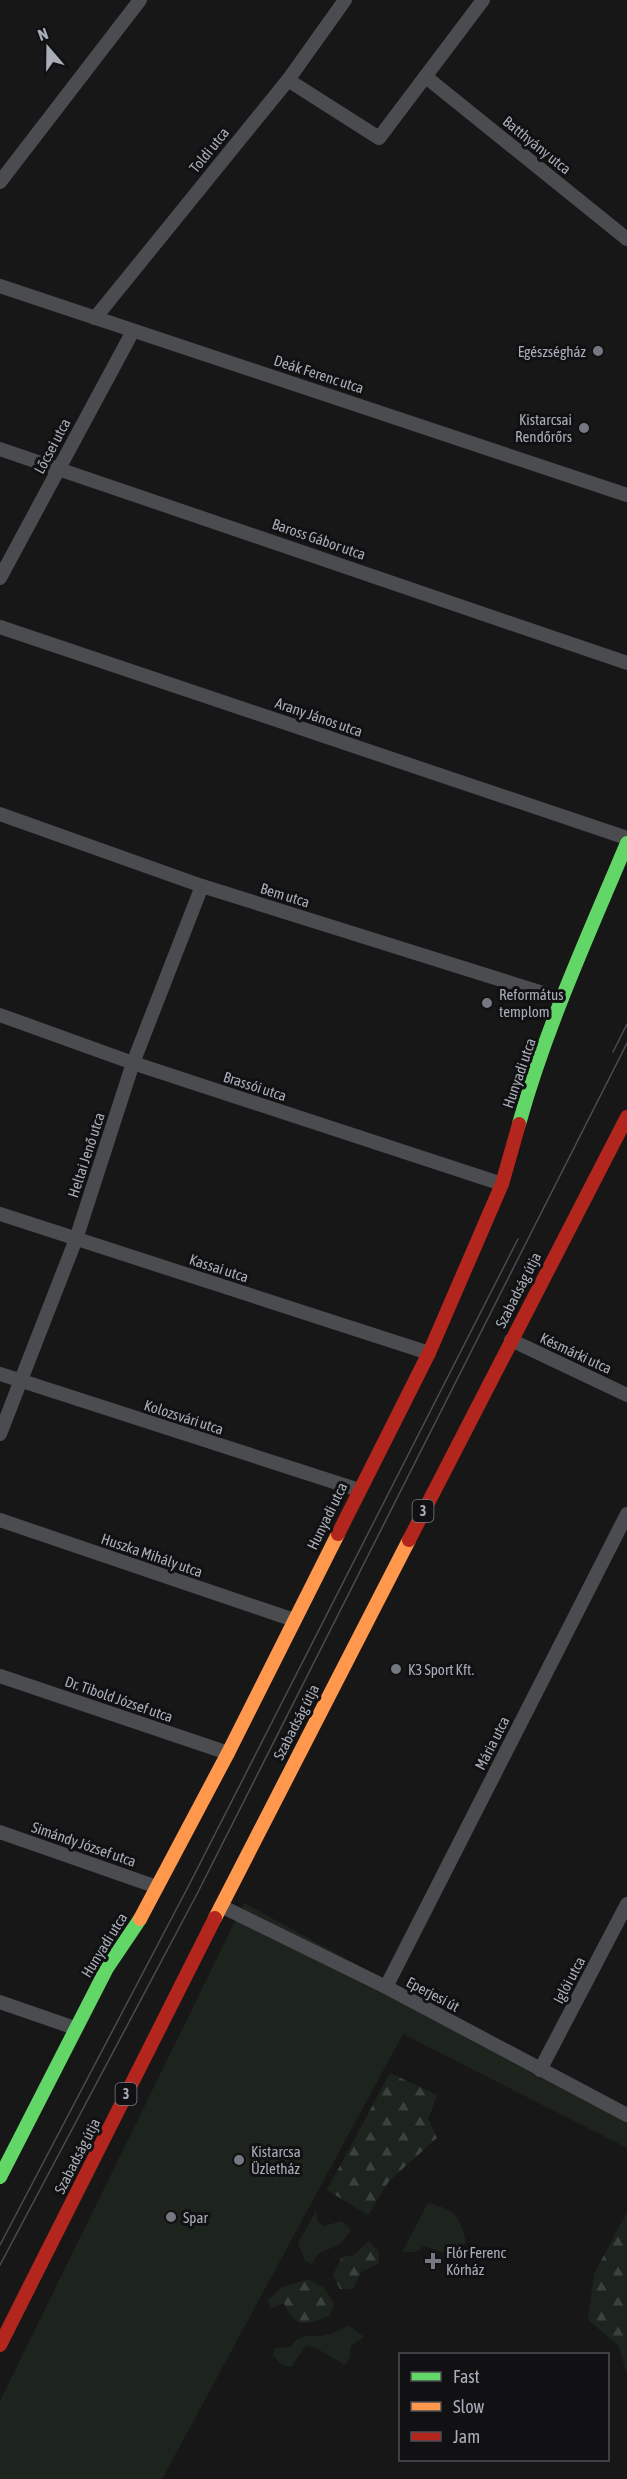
<svg xmlns="http://www.w3.org/2000/svg" width="627" height="2479" viewBox="0 0 627 2479" font-family="'Asap Condensed',sans-serif">
	<style>
		.green { fill: #1d241e }
		.forest { fill: url(#forest-firs) }
		.lines { fill: none; stroke-linecap: round; stroke-linejoin: round }
		.street { stroke: #4b4c50; stroke-width: 14 }
		.fast { stroke: #63d668; stroke-width: 14 }
		.slow { stroke: #ff974d; stroke-width: 14 }
		.jam { stroke: #b3261e; stroke-width: 14 }
		.tram { stroke: #4b4c4f; stroke-width: 1.5 }
		.poi-dot { fill: #757880; stroke: #111113; stroke-width: 2 }
		.labels { text-anchor: middle; dominant-baseline: central; stroke-width: 6; stroke-linejoin: round; paint-order: stroke }
		.shield { fill: #111113; stroke: #7b7e86; stroke-width: 1.5 }
		.shield-label { font-size: 14px; font-weight: bold; fill: #a8adb8 }
		.street-label { font-size: 15px; fill: #a8adb8; stroke: #111113 }
		.poi-label { font-size: 15px; fill: #a8adb8; stroke: #111113; text-anchor: start }
	</style>
	<defs>
		<pattern id="forest-firs" width="22" height="20" patternUnits="userSpaceOnUse" patternTransform="scale(1.5)"><rect width="22" height="20" fill="#1d241e"/><path d="M5 1l3.5 6h-7zM16 11l3.5 6h-7z" fill="#3b413d"/></pattern>
	</defs>
	<rect width="100%" height="100%" fill="#171717"/>
	<g class="green">
		<path d="M 244,1903 L 627,2112 L 627,2148 L 403,2034 L 162,2479 L 0,2479 L 0,2401 Z"/>
		<path d="M 428,2203 C 455,2210 459,2214 466,2242 L 457,2252 L 441,2252 L 424,2246 L 416,2252 L 402,2252 Z"/>
		<path d="M 316,2211 L 318,2222 L 324,2226 L 342,2221 L 351,2230 C 348,2234 345,2240 341,2243 C 330,2251 317,2249 312,2264 L 305,2261 L 298,2243 Z"/>
		<path d="M 349,2325 L 364,2337 L 351,2346 L 350,2357 L 345,2365 L 314,2347 L 306,2346 L 291,2367 L 282,2365 L 273,2355 L 275,2348 L 290,2347 C 303,2330 309,2339 326,2335 C 334,2334 342,2328 349,2325 Z"/>
	</g>
	<g class="forest">
		<path d="M 390,2073 L 437,2095 L 428,2119 L 437,2138 L 389,2181 L 368,2215 L 327,2190 Z"/>
		<path d="M 627,2212 L 627,2375 L 619,2346 L 588,2320 L 594,2274 Z"/>
		<path d="M 369,2241 L 379,2253 L 379,2263 L 361,2272 L 353,2289 L 340,2289 L 333,2275 L 342,2257 L 354,2255 Z"/>
		<path d="M 308,2279 L 324,2288 L 334,2304 L 329,2316 C 305,2325 296,2330 284,2303 L 271,2308 L 267,2301 L 282,2287 Z"/>
	</g>
	<g class="lines">
		<g class="street">
			<path d="M 426,77 L 627,239"/>
			<path d="M 288,80 L 379,138 L 483,0"/>
			<path d="M 0,182 L 140,0"/>
			<path d="M 0,286 L 627,495"/>
			<path d="M 95,318 L 288,80 L 345,0"/>
			<path d="M 0,449 L 627,663"/>
			<path d="M 0,578 L 133,331"/>
			<path d="M 0,627 L 627,838"/>
			<path d="M 0,814 L 202,886 L 562,999"/>
			<path d="M 0,1015 L 133,1063 L 502,1184"/>
			<path d="M 0,1214 L 429,1353"/>
			<path d="M 511,1340 L 627,1395"/>
			<path d="M 0,1374 L 359,1490"/>
			<path d="M 0,1434 L 76,1239 L 133,1063 L 202,886"/>
			<path d="M 0,1520 L 294,1620"/>
			<path d="M 0,1676 L 228,1753"/>
			<path d="M 0,1832 L 157,1887"/>
			<path d="M 221,1906 L 386,1987 L 627,2115"/>
			<path d="M 386,1987 L 627,1514"/>
			<path d="M 0,2002 L 75,2028"/>
			<path d="M 540,2070 L 627,1904"/>
		</g>
		<g class="fast">
			<path d="M 519,1124 C 546,1027 588,936 627,843"/>
			<path d="M 0,2177 L 107,1968 L 140,1919"/>
		</g>
		<g class="slow">
			<path d="M 215,1918 L 409,1540"/>
			<path d="M 140,1919 L 228,1753 L 338,1534"/>
		</g>
		<g class="jam">
			<path d="M 338,1534 L 429,1353 L 502,1184 L 519,1124"/>
			<path d="M 409,1540 L 627,1117"/>
			<path d="M 0,2345 L 215,1918"/>
		</g>
		<g class="tram">
			<path d="M 613,1052 L 627,1024"/>
			<path d="M 0,2245 L 188,1887 L 518,1239"/>
			<path d="M 0,2265 L 197,1894 L 627,1043"/>
		</g>
	</g>
	<g class="poi-dot">
		<circle cx="598" cy="351" r="6"/>
		<circle cx="584" cy="428" r="6"/>
		<circle cx="487" cy="1003" r="6"/>
		<circle cx="396" cy="1669" r="6"/>
		<circle cx="239" cy="2160" r="6"/>
		<circle cx="171" cy="2217" r="6"/>
		<path d="M430 2252h6v6h6v6h-6v6h-6v-6h-6v-6h6z"/>
	</g>
	<g class="labels">
		<g class="shield">
			<rect x="412.5" y="1500" width="21" height="22" rx="4.5"/>
			<rect x="115.5" y="2083" width="21" height="22" rx="4.5"/>
		</g>
		<g class="shield-label">
			<text x="423" y="1511">3</text>
			<text x="126" y="2094">3</text>
		</g>
		<g class="street-label">
			<text transform="translate(537 145) rotate(39)">Batthyány utca</text>
			<text transform="translate(209 150) rotate(-51)">Toldi utca</text>
			<text transform="translate(319 374) rotate(18)">Deák Ferenc utca</text>
			<text transform="translate(52 446) rotate(-62)">Lőcsei utca</text>
			<text transform="translate(319 539) rotate(19)">Baross Gábor utca</text>
			<text transform="translate(319 717) rotate(19)">Arany János utca</text>
			<text transform="translate(285 895) rotate(17)">Bem utca</text>
			<text transform="translate(519 1073) rotate(-71)">Hunyadi utca</text>
			<text transform="translate(255 1086) rotate(18)">Brassói utca</text>
			<text transform="translate(86 1155) rotate(-72)">Heltai Jenő utca</text>
			<text transform="translate(219 1268) rotate(18)">Kassai utca</text>
			<text transform="translate(518 1290) rotate(-63)">Szabadság útja</text>
			<text transform="translate(576 1353) rotate(25)">Késmárki utca</text>
			<text transform="translate(184 1417) rotate(18)">Kolozsvári utca</text>
			<text transform="translate(327 1516) rotate(-64)">Hunyadi utca</text>
			<text transform="translate(152 1555) rotate(19)">Huszka Mihály utca</text>
			<text transform="translate(119 1699) rotate(19)">Dr. Tibold József utca</text>
			<text transform="translate(296 1722) rotate(-63)">Szabadság útja</text>
			<text transform="translate(492 1743) rotate(-63)">Mária utca</text>
			<text transform="translate(84 1844) rotate(19)">Simándy József utca</text>
			<text transform="translate(104 1945) rotate(-58)">Hunyadi utca</text>
			<text transform="translate(569 1980) rotate(-62)">Iglói utca</text>
			<text transform="translate(433 1994) rotate(28)">Eperjesi út</text>
			<text transform="translate(77 2156) rotate(-63)">Szabadság útja</text>
		</g>
		<g class="poi-label">
			<text x="586" y="351" text-anchor="end">Egészségház</text>
			<text x="572" y="419" text-anchor="end">Kistarcsai<tspan x="572" dy="17">Rendőrőrs</tspan></text>
			<text x="499" y="994">Református<tspan x="499" dy="17">templom</tspan></text>
			<text x="408" y="1669">K3 Sport Kft.</text>
			<text x="251" y="2151">Kistarcsa<tspan x="251" dy="17">Üzletház</tspan></text>
			<text x="183" y="2217">Spar</text>
			<text x="446" y="2252">Flór Ferenc<tspan x="446" dy="17">Kórház</tspan></text>
		</g>
	</g>
	<rect x="399" y="2353" width="210" height="108" fill="#111113" stroke="#4d4f55" stroke-width="1.5"/>
	<rect x="411" y="2372" width="30" height="9" fill="#63d668" stroke="#4d4f55" stroke-width="1.5"/>
	<text x="453" y="2383" font-size="18" fill="#a8adb8">Fast</text>
	<rect x="411" y="2402" width="30" height="9" fill="#ff974d" stroke="#4d4f55" stroke-width="1.5"/>
	<text x="453" y="2413" font-size="18" fill="#a8adb8">Slow</text>
	<rect x="411" y="2432" width="30" height="9" fill="#b3261e" stroke="#4d4f55" stroke-width="1.5"/>
	<text x="453" y="2443" font-size="18" fill="#a8adb8">Jam</text>
	<g transform="translate(48 48) rotate(340)" stroke="#111113" stroke-width="4.5" paint-order="stroke">
	<path d="M0-4.5L10 22L0 15L-10 22Z" fill="#a8adb8"/>
	<text y="-9" font-size="16" font-weight="bold" text-anchor="middle" fill="#a8adb8">N</text>
	</g>
</svg>
